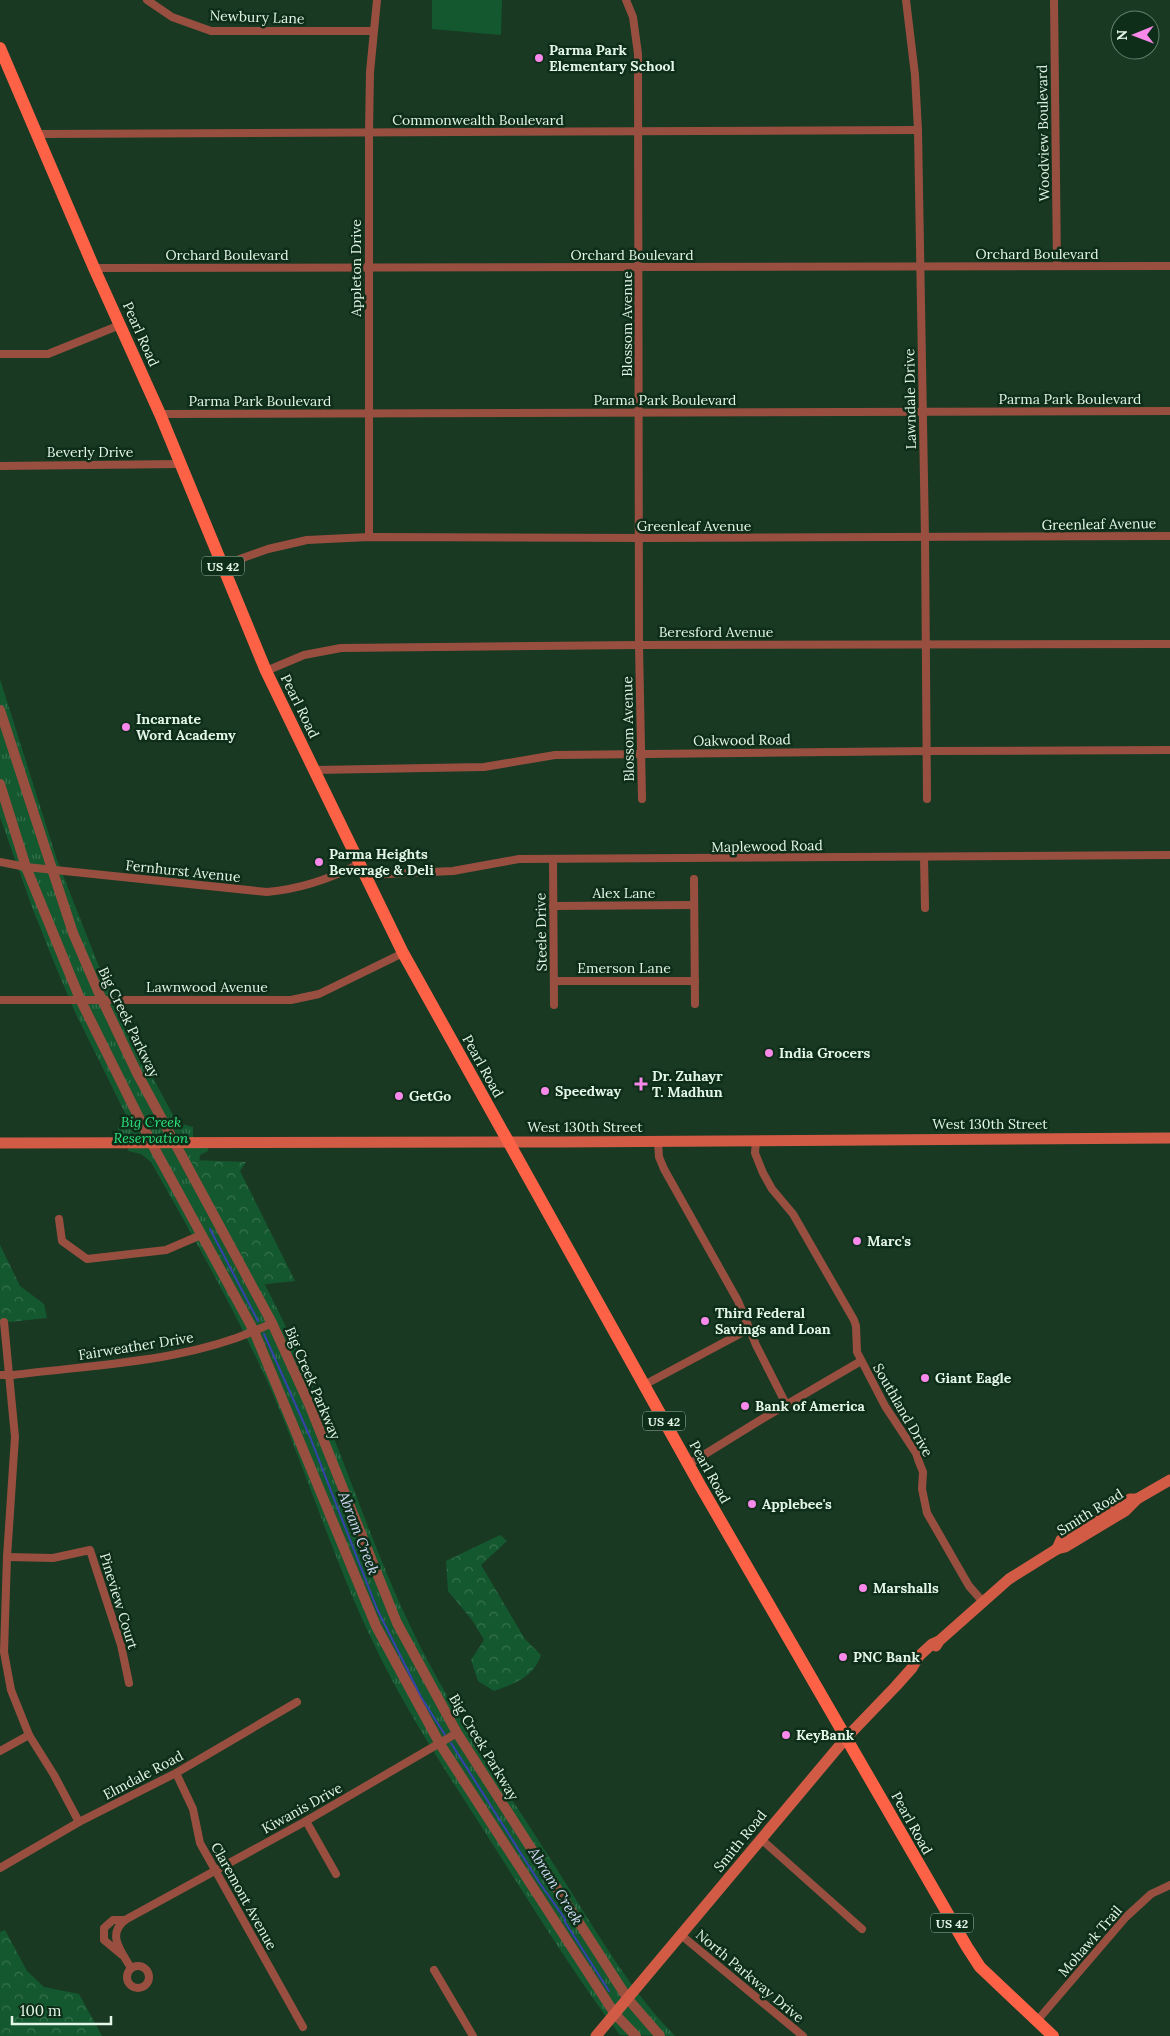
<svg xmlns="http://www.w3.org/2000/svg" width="1170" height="2036" viewBox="0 0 1170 2036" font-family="Lora,serif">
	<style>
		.grass { fill: url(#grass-tufts) }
		.forest { fill: url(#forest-crowns) }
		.pitch { fill: #14582f }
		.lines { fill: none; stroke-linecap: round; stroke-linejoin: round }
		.stream { stroke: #3642ad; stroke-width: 2 }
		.minor { stroke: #994f40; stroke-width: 8 }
		.tertiary { stroke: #994f40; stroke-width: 10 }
		.secondary { stroke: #d25b45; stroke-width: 11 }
		.primary { stroke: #fe6246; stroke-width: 12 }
		.poi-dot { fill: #f888e9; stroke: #0e2e19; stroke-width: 2 }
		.labels { text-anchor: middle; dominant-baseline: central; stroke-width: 5; stroke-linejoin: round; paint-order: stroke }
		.shield { fill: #0e2e19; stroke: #a3baa9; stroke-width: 1 }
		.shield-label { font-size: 12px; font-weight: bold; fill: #e3f6e7 }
		.street-label { font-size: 14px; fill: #e3f6e7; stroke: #0e2e19 }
		.poi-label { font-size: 14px; font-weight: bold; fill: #e3f6e7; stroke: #0e2e19; text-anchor: start }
		.park-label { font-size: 14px; font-style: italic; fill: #2ce27c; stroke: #0e2e19 }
		.water-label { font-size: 15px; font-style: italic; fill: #d0d8f5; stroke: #0e2e19 }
	</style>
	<defs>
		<pattern id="grass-tufts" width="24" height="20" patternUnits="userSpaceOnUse" patternTransform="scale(1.25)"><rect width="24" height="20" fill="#14582f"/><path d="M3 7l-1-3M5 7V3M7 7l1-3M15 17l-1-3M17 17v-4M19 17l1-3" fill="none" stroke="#36714d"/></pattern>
		<pattern id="forest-crowns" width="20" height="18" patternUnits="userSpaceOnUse" patternTransform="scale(1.25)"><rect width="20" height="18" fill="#14582f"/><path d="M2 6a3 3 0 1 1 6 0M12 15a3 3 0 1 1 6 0" fill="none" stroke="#36714d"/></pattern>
	</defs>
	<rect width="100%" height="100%" fill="#193923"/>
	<path class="grass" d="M 0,679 L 57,860 L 98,964 L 146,1065 L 174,1117 L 182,1124 L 193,1127 L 193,1142 L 208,1142 L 208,1151 L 200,1155 L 199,1164 C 240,1237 281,1310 313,1387 C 349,1471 377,1560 418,1642 C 456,1718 506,1789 551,1860 C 590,1920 625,1985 675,2036 L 620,2035 C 573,1973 532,1906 490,1840 C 448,1774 404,1709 371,1638 C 333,1558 307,1473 272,1392 C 237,1313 194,1238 151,1162 L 141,1154 L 128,1151 L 128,1142 L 118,1142 L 118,1127 L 125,1123 L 126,1115 L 75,1012 L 53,960 L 32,907 L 0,817 Z"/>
	<g class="forest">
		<path d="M 191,1160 L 246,1162 L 240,1171 L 295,1281 L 258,1285 Z"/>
		<path d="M 0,1245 L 20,1286 L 44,1304 L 47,1318 L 0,1323 Z"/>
		<path d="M 500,1535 L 507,1541 L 481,1565 L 525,1639 L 541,1655 C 534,1677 514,1684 494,1691 L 478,1681 L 471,1660 L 484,1640 L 472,1620 L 448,1591 L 446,1561 Z"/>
		<path d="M 5,1930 L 27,1971 L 44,1987 L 79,1994 L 102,2036 L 0,2036 L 0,1932 Z"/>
	</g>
	<path class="pitch" d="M 432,0 L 502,0 L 501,35 L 432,29 Z"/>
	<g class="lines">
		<g class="stream">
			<path d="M 210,1229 L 258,1321"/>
			<path d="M 264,1334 L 310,1437 L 377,1609 L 421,1697 L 445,1735"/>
			<path d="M 451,1743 L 539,1882 L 565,1919 L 565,1922 L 609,1991"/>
		</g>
		<g class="minor">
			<path d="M 147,0 L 172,17 L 211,31 L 373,31"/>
			<path d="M 626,0 L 633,17 L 638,54 L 639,645 L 642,799"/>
			<path d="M 906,0 L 915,75 L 918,130 L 925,538 L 927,799"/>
			<path d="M 1054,0 L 1057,266"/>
			<path d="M 38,134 L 918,130"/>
			<path d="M 94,268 L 1170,266"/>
			<path d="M 0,354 L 48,354 L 120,325"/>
			<path d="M 160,414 L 1170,411"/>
			<path d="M 0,466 L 180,464"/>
			<path d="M 369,537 L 369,133 L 370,72 L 377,0"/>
			<path d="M 223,565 L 268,549 L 307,540 L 369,537 L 649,538 L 1170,536"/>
			<path d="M 266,671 L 304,655 L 341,648 L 639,645 L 1170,644"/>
			<path d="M 315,770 L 484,767 L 555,755 L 927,751 L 1170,750"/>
			<path d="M 924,857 L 925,908"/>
			<path d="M 553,859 L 554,1005"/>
			<path d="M 0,862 L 26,867 L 267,892 C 300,889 330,879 359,864"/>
			<path d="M 366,875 L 453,871 L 519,859 L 1170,855"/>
			<path d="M 694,879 L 695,1004"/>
			<path d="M 553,906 L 694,905"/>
			<path d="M 554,981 L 695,981"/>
			<path d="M 0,1000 L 291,1000 L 319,994 L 403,953"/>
			<path d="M 756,1141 L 755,1153 L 763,1173 L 772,1189 L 793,1214 L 854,1320 L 856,1326 L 857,1352 L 885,1406 L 916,1453 L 919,1462 L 923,1472 L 922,1489 L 927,1513 L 969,1586 L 984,1603"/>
			<path d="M 658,1142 L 659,1157 L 664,1169 L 738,1301 L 756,1345 L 786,1404"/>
			<path d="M 59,1219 L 62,1241 L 87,1259 L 166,1250 L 201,1235"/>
			<path d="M 4,1322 L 15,1437 L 7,1557 L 4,1652 L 11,1690 L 29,1735 L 54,1775 L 79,1822"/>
			<path d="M 0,1375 L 13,1375 C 100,1364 193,1362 272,1323"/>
			<path d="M 644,1385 L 749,1329"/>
			<path d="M 689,1464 L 762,1419 L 861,1361"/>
			<path d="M 7,1557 L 53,1558 L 90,1550 L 121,1645 L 129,1683"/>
			<path d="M 0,1751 L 29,1735"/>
			<path d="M 176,1773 L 193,1809 L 200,1843 L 303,2027"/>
			<path d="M 306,1821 L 336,1874"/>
			<path d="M 762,1840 L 862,1929"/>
			<path d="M 0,1868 L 79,1822 L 176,1773 L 297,1702"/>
			<path d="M 681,1935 L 803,2036"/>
			<path d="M 122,1955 L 104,1940 L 104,1928 L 113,1920 L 125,1920"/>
			<circle cx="138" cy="1977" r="11"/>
			<path d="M 131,1968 C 122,1952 106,1935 125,1920 L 306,1821 L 457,1733"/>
			<path d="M 434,1970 L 473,2036"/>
			<path d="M 1036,2022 L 1126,1917 L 1151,1894 L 1170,1885"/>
		</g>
		<g class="tertiary">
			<path d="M 0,710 L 73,933 L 98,991 L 137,1073 L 272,1323 L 309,1404 L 397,1623 L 457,1733 L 628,1999 L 660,2036"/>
			<path d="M 0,784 L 26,867 L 80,999 L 152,1144 L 254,1331 L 376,1626 L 440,1744 L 615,2014 L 636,2036"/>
		</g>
		<g class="secondary">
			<path d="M 0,1143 L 558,1142 L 1170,1138"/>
			<path d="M 1057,1549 L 1061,1540 L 1130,1499 L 1135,1499"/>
			<path d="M 936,1646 L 939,1641 L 1009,1579 L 1057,1549 L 1065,1547 L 1125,1511 L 1137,1499 L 1170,1480"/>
			<path d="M 596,2036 L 846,1738 L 896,1686 L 912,1668 L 919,1656 L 932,1644 L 939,1641"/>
		</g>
		<path class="primary" d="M 0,48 L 94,268 L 160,414 L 266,671 L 403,953 L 701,1487 L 967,1947 L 980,1967 L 1053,2036"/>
	</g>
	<g class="poi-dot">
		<circle cx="539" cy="58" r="5"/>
		<circle cx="126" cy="727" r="5"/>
		<circle cx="319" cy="862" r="5"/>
		<circle cx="769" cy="1053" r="5"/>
		<path d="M638.5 1076.5h5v5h5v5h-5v5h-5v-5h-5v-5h5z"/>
		<circle cx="545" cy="1091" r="5"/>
		<circle cx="399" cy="1096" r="5"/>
		<circle cx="857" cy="1241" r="5"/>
		<circle cx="705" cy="1321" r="5"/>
		<circle cx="925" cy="1378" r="5"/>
		<circle cx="745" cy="1406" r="5"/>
		<circle cx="752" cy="1504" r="5"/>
		<circle cx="863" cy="1588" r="5"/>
		<circle cx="843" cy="1657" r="5"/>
		<circle cx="786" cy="1735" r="5"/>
	</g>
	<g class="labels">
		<g class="shield">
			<rect x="202" y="556.5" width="42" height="19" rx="4"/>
			<rect x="643" y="1411.5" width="42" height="19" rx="4"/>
			<rect x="931" y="1913.5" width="42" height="19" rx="4"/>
		</g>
		<g class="shield-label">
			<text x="223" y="566">US 42</text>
			<text x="664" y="1421">US 42</text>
			<text x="952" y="1923">US 42</text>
		</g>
		<g class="street-label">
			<text transform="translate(257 17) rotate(2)">Newbury Lane</text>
			<text x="478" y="120">Commonwealth Boulevard</text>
			<text transform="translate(1043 133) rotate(-91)">Woodview Boulevard</text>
			<text x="1037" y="254">Orchard Boulevard</text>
			<text x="227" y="255">Orchard Boulevard</text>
			<text x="632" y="255">Orchard Boulevard</text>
			<text transform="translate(356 268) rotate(-90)">Appleton Drive</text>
			<text transform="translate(627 324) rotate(-90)">Blossom Avenue</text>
			<text transform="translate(141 334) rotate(66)">Pearl Road</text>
			<text transform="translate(910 399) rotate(-91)">Lawndale Drive</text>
			<text x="1070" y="399">Parma Park Boulevard</text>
			<text x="665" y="400">Parma Park Boulevard</text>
			<text x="260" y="401">Parma Park Boulevard</text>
			<text x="90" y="452">Beverly Drive</text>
			<text transform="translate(1099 524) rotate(-1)">Greenleaf Avenue</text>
			<text x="694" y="526">Greenleaf Avenue</text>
			<text x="716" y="632">Beresford Avenue</text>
			<text transform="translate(300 706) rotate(64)">Pearl Road</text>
			<text transform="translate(628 729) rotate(-91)">Blossom Avenue</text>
			<text transform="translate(742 740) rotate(-1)">Oakwood Road</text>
			<text transform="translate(767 846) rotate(-1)">Maplewood Road</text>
			<text transform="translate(183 871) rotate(6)">Fernhurst Avenue</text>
			<text x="624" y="893">Alex Lane</text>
			<text transform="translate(541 932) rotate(-91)">Steele Drive</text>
			<text x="624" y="968">Emerson Lane</text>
			<text x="207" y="987">Lawnwood Avenue</text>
			<text transform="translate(129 1022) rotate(64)">Big Creek Parkway</text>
			<text transform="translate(483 1066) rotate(61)">Pearl Road</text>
			<text x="990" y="1124">West 130th Street</text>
			<text x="585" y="1127">West 130th Street</text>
			<text transform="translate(136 1346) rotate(-9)">Fairweather Drive</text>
			<text transform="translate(313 1383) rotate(67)">Big Creek Parkway</text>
			<text transform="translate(903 1410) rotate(60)">Southland Drive</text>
			<text transform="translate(710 1472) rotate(61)">Pearl Road</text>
			<text transform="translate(1090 1512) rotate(-32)">Smith Road</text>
			<text transform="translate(119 1601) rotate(73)">Pineview Court</text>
			<text transform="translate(484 1747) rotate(59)">Big Creek Parkway</text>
			<text transform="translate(143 1775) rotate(-28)">Elmdale Road</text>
			<text transform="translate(302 1808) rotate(-29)">Kiwanis Drive</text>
			<text transform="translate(912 1823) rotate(61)">Pearl Road</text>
			<text transform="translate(740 1841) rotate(-51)">Smith Road</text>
			<text transform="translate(244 1896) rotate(61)">Claremont Avenue</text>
			<text transform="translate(1090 1941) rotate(-49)">Mohawk Trail</text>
			<text transform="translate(750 1976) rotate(40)">North Parkway Drive</text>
		</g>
		<g class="poi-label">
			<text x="549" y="50">Parma Park<tspan x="549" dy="16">Elementary School</tspan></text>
			<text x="136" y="719">Incarnate<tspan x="136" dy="16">Word Academy</tspan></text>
			<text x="329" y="854">Parma Heights<tspan x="329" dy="16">Beverage &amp; Deli</tspan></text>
			<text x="779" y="1053">India Grocers</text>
			<text x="652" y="1076">Dr. Zuhayr<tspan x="652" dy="16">T. Madhun</tspan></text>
			<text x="555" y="1091">Speedway</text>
			<text x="409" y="1096">GetGo</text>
			<text x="867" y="1241">Marc's</text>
			<text x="715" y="1313">Third Federal<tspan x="715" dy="16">Savings and Loan</tspan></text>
			<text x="935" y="1378">Giant Eagle</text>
			<text x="755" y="1406">Bank of America</text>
			<text x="762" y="1504">Applebee's</text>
			<text x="873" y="1588">Marshalls</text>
			<text x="853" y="1657">PNC Bank</text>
			<text x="796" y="1735">KeyBank</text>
		</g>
		<g class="park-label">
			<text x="151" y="1122">Big Creek<tspan x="151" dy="16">Reservation</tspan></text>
		</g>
		<g class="water-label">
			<text transform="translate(359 1533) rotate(69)">Abram Creek</text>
			<text transform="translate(556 1886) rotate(58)">Abram Creek</text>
		</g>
	</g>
	<g transform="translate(1135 35) rotate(269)"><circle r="24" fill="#0e2e19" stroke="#637e6b"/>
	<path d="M0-4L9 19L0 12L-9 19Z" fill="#f888e9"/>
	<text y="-8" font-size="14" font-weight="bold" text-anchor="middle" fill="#e3f6e7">N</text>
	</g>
	<path d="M12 2016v8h99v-8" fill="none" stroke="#e3f6e7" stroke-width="2.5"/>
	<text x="20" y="2016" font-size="15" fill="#e3f6e7" stroke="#0e2e19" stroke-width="4" paint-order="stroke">100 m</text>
</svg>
